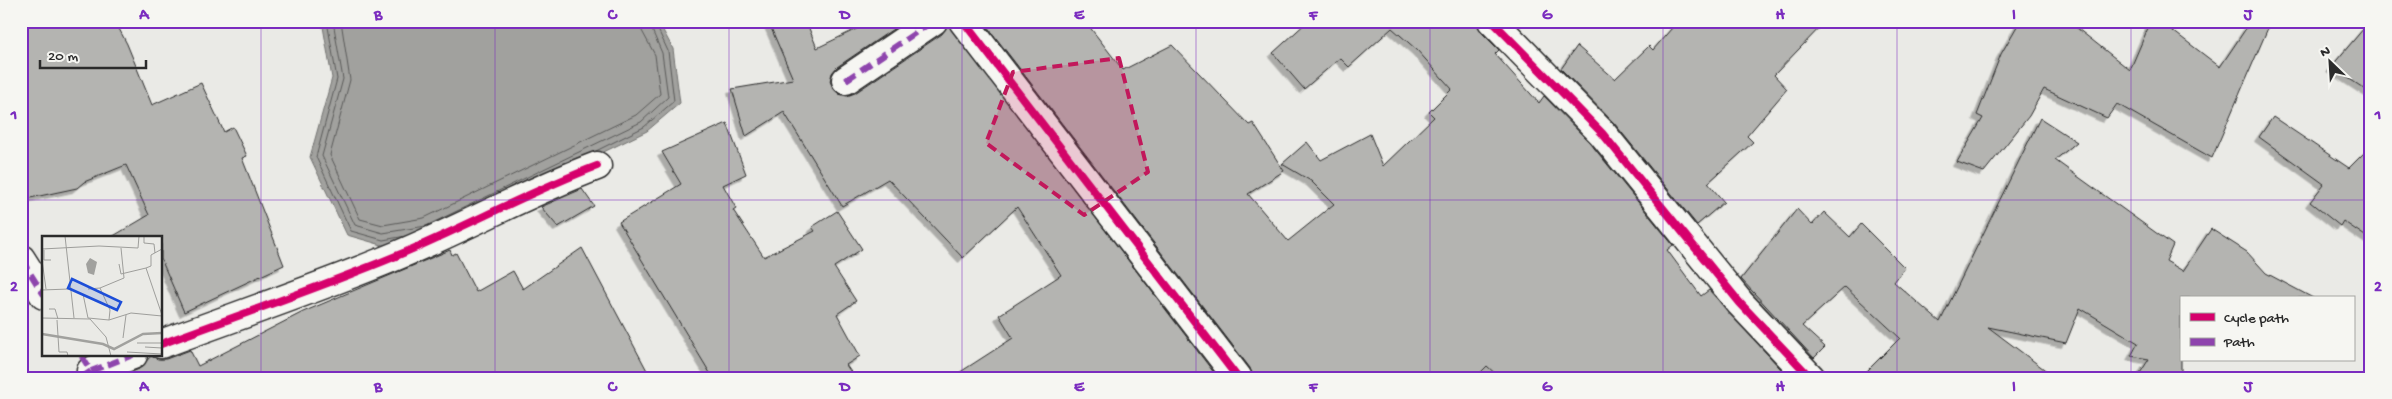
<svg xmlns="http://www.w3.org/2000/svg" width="2392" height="399" viewBox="0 0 2392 399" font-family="'Gochi Hand',sans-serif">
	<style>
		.water { fill: #a1a19e; stroke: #727270 }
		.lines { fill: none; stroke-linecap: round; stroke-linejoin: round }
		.shore { stroke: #5a5a59; stroke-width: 1 }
		.building { fill: #b4b4b1; stroke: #2b2b2b; filter: url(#shadow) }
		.minor-casing { stroke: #2b2b2b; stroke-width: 31 }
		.minor { stroke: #f6f6f2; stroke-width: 28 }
		.quiet { stroke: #8e44ad; stroke-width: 6; stroke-dasharray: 12 6; stroke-linecap: butt }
		.cycleway-casing { stroke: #f6f6f2; stroke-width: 11 }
		.cycleway { stroke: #d6006c; stroke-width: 8 }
		.marked { fill: #c2185b; fill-opacity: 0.2; stroke: #c2185b; stroke-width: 4; stroke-dasharray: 10 6; stroke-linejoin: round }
		.grid { fill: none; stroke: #7b2cbf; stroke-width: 1; stroke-opacity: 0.55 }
		.inset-river { fill: none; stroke: #a1a19e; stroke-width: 2.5 }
		.inset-road { fill: none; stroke: #9e9e9b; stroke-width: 1 }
		.view { fill: #1d4ed8; fill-opacity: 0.15; stroke: #1d4ed8; stroke-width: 2.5 }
		.inset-edge { fill: none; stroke: #2b2b2b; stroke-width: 2.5 }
		.neatline { fill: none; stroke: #7b2cbf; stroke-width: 2 }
		.grid-label { font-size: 16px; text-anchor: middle; font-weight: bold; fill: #7b2cbf }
	</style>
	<defs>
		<filter id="shadow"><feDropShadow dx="-4.5" dy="4.5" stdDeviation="0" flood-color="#0004"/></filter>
	</defs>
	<rect width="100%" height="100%" fill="#eaeae6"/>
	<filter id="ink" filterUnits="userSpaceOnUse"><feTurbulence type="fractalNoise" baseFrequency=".02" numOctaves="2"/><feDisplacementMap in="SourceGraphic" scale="10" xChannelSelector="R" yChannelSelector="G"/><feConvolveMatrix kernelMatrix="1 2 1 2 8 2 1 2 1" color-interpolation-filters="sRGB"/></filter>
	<g filter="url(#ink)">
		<path class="water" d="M 322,21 L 658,21 L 673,49 L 680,103 L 647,131 L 430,236 L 382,245 L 347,235 L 310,157 L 332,78 Z"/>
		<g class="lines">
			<g class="shore">
				<path d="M 327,21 L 337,79 L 316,157 L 351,231 L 383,240 L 406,236"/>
				<path d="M 333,21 L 343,79 L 322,156 L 355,225 L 383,233 L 426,226 L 641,122 L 668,97 L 662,53 L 648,21"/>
				<path d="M 341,21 L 350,80 L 330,155 L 360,219 L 383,225 L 424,218 L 636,115 L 660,94 L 655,55 L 642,31 L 640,21"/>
				<path d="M 594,152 L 644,127 L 674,101 L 668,51 L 654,21"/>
			</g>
		</g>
		<g class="building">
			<path d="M 21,21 L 115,21 L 127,44 L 152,105 L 201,83 L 224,132 L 233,127 L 247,156 L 242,158 L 284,265 L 184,312 L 161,259 L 161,238 L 110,238 L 149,215 L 126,165 L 84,182 L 77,188 L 21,200 Z"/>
			<path d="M 768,21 L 806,21 L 817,48 L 873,21 L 905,21 L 837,67 L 832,73 L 830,81 L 833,88 L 839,94 L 847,96 L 855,93 L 942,34 L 948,24 L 1218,378 L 951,378 L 1013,338 L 999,315 L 1061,275 L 1017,207 L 963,258 L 888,179 L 842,206 L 784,112 L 746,136 L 732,89 L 793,79 Z"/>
			<path d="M 983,21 L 1085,21 L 1123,70 L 1172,45 L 1249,125 L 1253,123 L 1284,171 L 1248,194 L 1288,241 L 1334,204 L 1311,181 L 1282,164 L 1307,142 L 1321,160 L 1370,134 L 1383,166 L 1434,117 L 1429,112 L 1452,89 L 1417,50 L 1392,28 L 1349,67 L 1340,58 L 1304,89 L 1273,53 L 1308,21 L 1477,21 L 1481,32 L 1499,50 L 1495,54 L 1539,103 L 1544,96 L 1590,143 L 1673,245 L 1667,250 L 1701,296 L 1709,290 L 1789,378 L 1500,378 L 1487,366 L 1475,378 L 1253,378 L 1250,368 Z"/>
			<path d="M 1678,21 L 1826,21 L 1774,75 L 1787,89 L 1747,136 L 1753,142 L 1708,183 L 1724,202 L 1697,225 L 1614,123 L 1561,69 L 1577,46 L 1615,79 L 1649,46 L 1653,50 Z"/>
			<path d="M 2020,21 L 2068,21 L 2130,70 L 2151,21 L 2160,21 L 2220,67 L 2251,21 L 2271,21 L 2212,158 L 2117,104 L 2107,118 L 2044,89 L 2029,116 L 1984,172 L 1957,162 L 1983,118 L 1977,115 L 2001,54 Z"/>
			<path d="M 2370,21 L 2371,21 L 2371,93 L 2331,67 Z"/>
			<path d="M 2273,117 L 2349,168 L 2371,146 L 2371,240 L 2343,221 L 2340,226 L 2310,202 L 2324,184 L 2259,137 Z"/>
			<path d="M 2040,118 L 2077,142 L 2055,160 L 2173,245 L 2166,261 L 2183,271 L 2211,229 L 2247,252 L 2266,273 L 2313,298 L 2181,298 L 2181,378 L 2137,378 L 2149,359 L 2131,356 L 2138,343 L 2080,308 L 2066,343 L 1988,327 L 2056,378 L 1860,378 L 1900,338 L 1845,287 L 1802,326 L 1825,347 L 1814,358 L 1741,279 L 1797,209 L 1812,225 L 1824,212 L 1850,237 L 1861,224 L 1905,268 L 1894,282 L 1940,322 Z"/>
			<path d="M 727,123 L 746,174 L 723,185 L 736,208 L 733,210 L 764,257 L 815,231 L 812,227 L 837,211 L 862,249 L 834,267 L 856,301 L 837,314 L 860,356 L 846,365 L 855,378 L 713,378 L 619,222 L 681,184 L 662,152 Z"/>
			<path d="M 582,189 L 594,206 L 558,227 L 541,207 Z"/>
			<path d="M 582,248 L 651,378 L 117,378 L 139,369 L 151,356 L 158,359 L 166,359 L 190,350 L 198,366 L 303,312 L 450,250 L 452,255 L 456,253 L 476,292 L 513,271 L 523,289 Z"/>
		</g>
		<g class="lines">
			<defs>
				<g id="minor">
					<path d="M 963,21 L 1238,378"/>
					<path d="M 1492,21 L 1602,133 L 1740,303 L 1811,378"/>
					<path d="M 846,80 L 933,21"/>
					<path d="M 21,259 L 44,295"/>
					<path d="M 161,344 C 239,315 319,288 396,256 C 464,228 528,192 597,166"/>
					<path d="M 91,371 L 133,355"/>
				</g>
			</defs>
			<use href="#minor" class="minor-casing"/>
			<use href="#minor" class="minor"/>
			<g class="quiet">
				<path d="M 846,80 L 933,21"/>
				<path d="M 21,259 L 44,295"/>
				<path d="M 91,371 L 133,355"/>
				<path d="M 81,378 L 91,371 L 81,355"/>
			</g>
			<defs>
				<g id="cycleway">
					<path d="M 963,21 L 1238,378"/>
					<path d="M 1492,21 L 1602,133 L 1740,303 L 1811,378"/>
					<path d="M 161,344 C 239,315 319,288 396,256 C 464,228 528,192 597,166"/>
				</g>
			</defs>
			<use href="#cycleway" class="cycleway-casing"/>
			<use href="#cycleway" class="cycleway"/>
		</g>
	</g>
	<path class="marked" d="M 1119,58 L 1148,172 L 1084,215 L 986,143 L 1013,72 Z"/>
	<path class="grid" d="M 261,21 L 261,378M 495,21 L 495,378M 729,21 L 729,378M 962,21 L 962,378M 1196,21 L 1196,378M 1430,21 L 1430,378M 1663,21 L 1663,378M 1897,21 L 1897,378M 2131,21 L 2131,378M 21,200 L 2371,200"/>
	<g transform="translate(42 236)">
		<rect width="120" height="120" fill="#eaeae6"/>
		<path d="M 48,22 L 55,26 L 52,39 L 46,37 L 44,28 Z" fill="#a1a19e"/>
		<path class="inset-river" d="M 0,98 L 61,108 L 72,113 L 101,98 L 120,97"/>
		<path class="inset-road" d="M 23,0 L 32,82M 102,0 L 102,7 L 112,8 L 113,17M 0,13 L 57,10 L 96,12 L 97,0M 120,13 L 109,19 L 109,30 L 104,32 L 120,79M 2,14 L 2,24 L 9,24M 0,24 L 4,53M 77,28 L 79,38 L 104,32M 58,52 L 82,42 L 79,12M 46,53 L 58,52 L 68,74 L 67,84M 0,54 L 27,53M 41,58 L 46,82 L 67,84 L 89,77 L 120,80M 7,73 L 13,73 L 16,83M 0,82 L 48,83 L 64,101 L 69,120M 15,84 L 17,116 L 25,116 L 26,120M 81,102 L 84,79M 95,107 L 120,107M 103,111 L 120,112M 85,116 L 120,118"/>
		<path class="view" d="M 30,43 L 79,66 L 75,74 L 26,52 Z"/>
		<rect width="120" height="120" class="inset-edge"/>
	</g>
	<rect width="2392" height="399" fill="none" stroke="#f6f6f2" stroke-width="55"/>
	<rect x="2180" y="296" width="175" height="65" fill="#f6f6f2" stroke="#a5a5a2"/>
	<rect x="2190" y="313" width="25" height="8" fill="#d6006c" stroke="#a5a5a2"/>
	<text x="2224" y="322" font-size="15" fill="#2b2b2b">Cycle path</text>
	<rect x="2190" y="338" width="25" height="8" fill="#8e44ad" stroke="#a5a5a2"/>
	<text x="2224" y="346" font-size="15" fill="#2b2b2b">Path</text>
	<g transform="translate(2330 62) rotate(335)" stroke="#f6f6f2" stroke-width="4" paint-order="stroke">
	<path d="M0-4L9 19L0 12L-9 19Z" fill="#2b2b2b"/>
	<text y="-8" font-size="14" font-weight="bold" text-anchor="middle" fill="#2b2b2b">N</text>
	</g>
	<path d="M40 60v8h106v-8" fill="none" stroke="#2b2b2b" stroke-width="2.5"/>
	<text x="48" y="60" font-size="15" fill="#2b2b2b" stroke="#f6f6f2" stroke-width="4" paint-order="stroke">20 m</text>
	<rect x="28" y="28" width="2336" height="344" class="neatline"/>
	<g class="grid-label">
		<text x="144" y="19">A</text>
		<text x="378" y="19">B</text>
		<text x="612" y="19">C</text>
		<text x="845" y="19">D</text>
		<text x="1079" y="19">E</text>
		<text x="1313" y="19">F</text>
		<text x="1547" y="19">G</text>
		<text x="1780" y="19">H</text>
		<text x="2014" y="19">I</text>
		<text x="2248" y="19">J</text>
		<text x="14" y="119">1</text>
		<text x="2378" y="119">1</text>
		<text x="14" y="291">2</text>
		<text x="2378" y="291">2</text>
		<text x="144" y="391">A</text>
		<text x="378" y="391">B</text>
		<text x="612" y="391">C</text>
		<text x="845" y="391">D</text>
		<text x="1079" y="391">E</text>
		<text x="1313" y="391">F</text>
		<text x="1547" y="391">G</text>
		<text x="1780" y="391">H</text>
		<text x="2014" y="391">I</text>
		<text x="2248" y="391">J</text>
	</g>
</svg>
